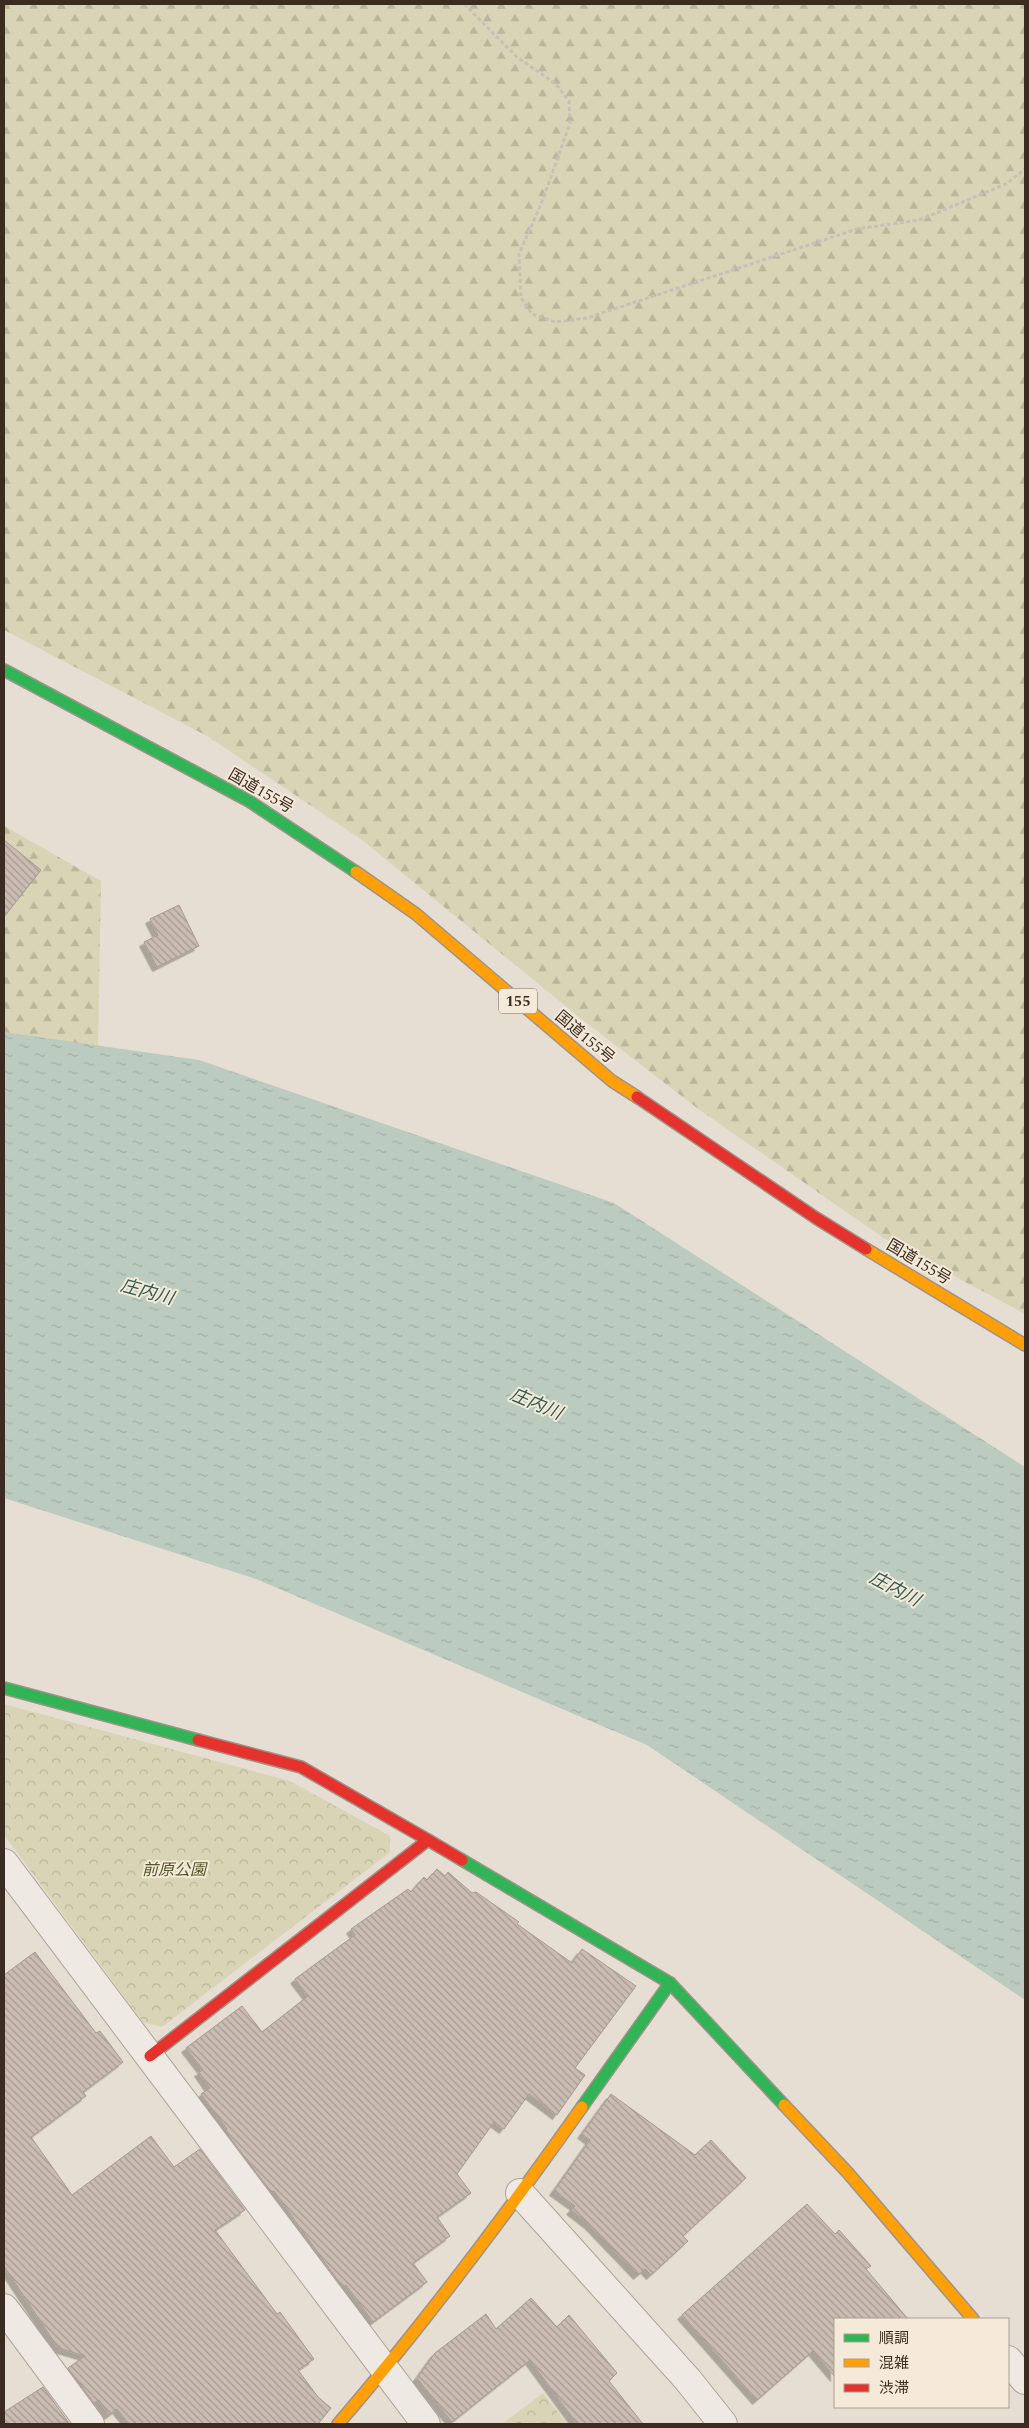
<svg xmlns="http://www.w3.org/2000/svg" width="1029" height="2428" viewBox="0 0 1029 2428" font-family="Spectral,'Noto Sans JP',serif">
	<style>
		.forest { fill: url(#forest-firs) }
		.park { fill: url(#park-crowns) }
		.water { fill: url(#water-ripples) }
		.building { fill: url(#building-back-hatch); stroke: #a79991; filter: url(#shadow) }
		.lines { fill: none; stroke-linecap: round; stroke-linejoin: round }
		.street-casing { stroke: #aca39a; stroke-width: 30 }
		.fast-casing { stroke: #9c938a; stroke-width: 14 }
		.slow-casing { stroke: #9c938a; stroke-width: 14 }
		.jam-casing { stroke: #9c938a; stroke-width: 14 }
		.path { stroke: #c7c0b9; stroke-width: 3; stroke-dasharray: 4 2.5; stroke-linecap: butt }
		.street { stroke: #eee9e3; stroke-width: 28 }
		.fast { stroke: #30b455; stroke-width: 11 }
		.slow { stroke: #ff9f0a; stroke-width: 11 }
		.jam { stroke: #e5322d; stroke-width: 11 }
		.labels { text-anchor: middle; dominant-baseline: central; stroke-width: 4; stroke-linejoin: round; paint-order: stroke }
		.shield { fill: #f5ead9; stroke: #736458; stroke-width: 1 }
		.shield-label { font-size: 15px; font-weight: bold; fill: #3b2b21 }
		.street-label { font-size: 16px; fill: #3b2b21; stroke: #f5ead9 }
		.park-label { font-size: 16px; font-style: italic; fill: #515728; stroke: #f5ead9 }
		.water-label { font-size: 18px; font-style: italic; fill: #315b53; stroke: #f5ead9 }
	</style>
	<defs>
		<pattern id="forest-firs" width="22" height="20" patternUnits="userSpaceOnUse" patternTransform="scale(1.25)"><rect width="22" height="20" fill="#d8d4b5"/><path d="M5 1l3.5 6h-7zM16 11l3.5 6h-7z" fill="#bab69b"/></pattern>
		<pattern id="park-crowns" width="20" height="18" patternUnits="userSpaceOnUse" patternTransform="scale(1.25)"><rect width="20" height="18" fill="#d8d4b5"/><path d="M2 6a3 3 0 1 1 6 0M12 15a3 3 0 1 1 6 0" fill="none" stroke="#bab69b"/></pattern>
		<pattern id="water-ripples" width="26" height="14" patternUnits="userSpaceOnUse" patternTransform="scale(1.25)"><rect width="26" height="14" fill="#bccbc0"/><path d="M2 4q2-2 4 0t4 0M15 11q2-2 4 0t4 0" fill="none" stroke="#a2aea5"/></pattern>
		<pattern id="building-back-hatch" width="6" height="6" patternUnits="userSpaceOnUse" patternTransform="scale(1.25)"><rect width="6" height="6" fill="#cabcb3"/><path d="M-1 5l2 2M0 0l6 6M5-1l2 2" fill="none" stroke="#a59991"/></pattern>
		<filter id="shadow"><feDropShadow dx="-4.5" dy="4.5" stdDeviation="0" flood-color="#0004"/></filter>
	</defs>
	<rect width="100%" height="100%" fill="#e6ded2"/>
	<g class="forest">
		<path d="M 4,4 L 1025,4 L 1025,1314 L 885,1239 L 697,1108 L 579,1017 L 362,840 L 207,736 L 4,630 Z"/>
		<path d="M 4,826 L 101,881 L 97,1097 L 4,1221 Z"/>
	</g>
	<g class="park">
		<path d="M 4,1704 L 290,1781 L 390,1836 L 390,1852 L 162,2027 L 143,2022 L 4,1835 Z"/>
		<path d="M 543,2393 L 567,2424 L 502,2424 Z"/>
	</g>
	<path class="water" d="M 4,1032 L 199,1060 L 614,1203 L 1025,1467 L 1025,2000 L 647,1745 L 256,1579 L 4,1498 Z"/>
	<g class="building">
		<path d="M 4,840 L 41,870 L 4,917 Z"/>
		<path d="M 179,905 L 199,946 L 157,967 L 144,942 L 158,935 L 150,919 Z"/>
		<path d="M 437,1869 L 445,1876 L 448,1872 L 472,1893 L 476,1892 L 519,1922 L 517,1924 L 572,1963 L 582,1949 L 636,1986 L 575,2068 L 585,2075 L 557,2115 L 529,2094 L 504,2129 L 494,2122 L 457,2174 L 471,2193 L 437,2217 L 450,2236 L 413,2263 L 427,2282 L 373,2322 L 346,2285 L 343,2288 L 274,2191 L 271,2192 L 225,2131 L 227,2129 L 201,2094 L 210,2088 L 199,2072 L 203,2070 L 186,2048 L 242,2006 L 262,2032 L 308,1996 L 295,1979 L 355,1935 L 351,1929 L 408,1889 L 411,1892 L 424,1877 L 427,1880 Z"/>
		<path d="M 35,1952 L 96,2033 L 100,2031 L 123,2062 L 83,2092 L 86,2096 L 31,2137 L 72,2195 L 151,2136 L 174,2167 L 200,2149 L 245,2210 L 215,2230 L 277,2314 L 280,2312 L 314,2359 L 298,2370 L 318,2397 L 331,2408 L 318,2424 L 129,2424 L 117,2409 L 109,2415 L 99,2400 L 94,2403 L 68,2368 L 85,2356 L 58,2348 L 4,2266 L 4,1975 Z"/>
		<path d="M 611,2094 L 695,2155 L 711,2140 L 746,2178 L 683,2236 L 688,2241 L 651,2275 L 645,2269 L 638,2275 L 589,2224 L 571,2210 L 575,2206 L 554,2191 L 590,2140 L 582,2134 Z"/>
		<path d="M 807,2204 L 835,2234 L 839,2230 L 871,2266 L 866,2269 L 908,2319 L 835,2319 L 835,2377 L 813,2351 L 757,2400 L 682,2315 Z"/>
		<path d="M 531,2298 L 557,2327 L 569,2315 L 617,2373 L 609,2381 L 643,2424 L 577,2424 L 530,2360 L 452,2422 L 417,2378 L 435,2353 L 486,2314 L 496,2329 Z"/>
		<path d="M 43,2387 L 69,2423 L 4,2424 L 4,2412 Z"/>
	</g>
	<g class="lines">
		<defs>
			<g id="street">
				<path d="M 4,1863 L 426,2424"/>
				<path d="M 520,2193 L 688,2380 L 723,2424"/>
				<path d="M 4,2308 L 90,2424"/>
				<path d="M 1008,2360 L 1025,2380"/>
			</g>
			<g id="fast">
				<path d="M 4,670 L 249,801 L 356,872"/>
				<path d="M 4,1688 L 198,1740"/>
				<path d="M 462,1860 L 670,1983 L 784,2105"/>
				<path d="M 582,2107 L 670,1983"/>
			</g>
			<g id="slow">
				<path d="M 356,872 L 416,914 L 612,1081 L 637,1097"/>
				<path d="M 866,1249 L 1025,1345"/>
				<path d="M 784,2105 L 848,2173 L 973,2319"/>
				<path d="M 338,2424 C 425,2323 505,2216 582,2107"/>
			</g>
			<g id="jam">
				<path d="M 637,1097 L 816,1218 L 866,1249"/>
				<path d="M 198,1740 L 301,1767 L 428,1840"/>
				<path d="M 150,2056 L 428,1840 L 462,1860"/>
			</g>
		</defs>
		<use href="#street" class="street-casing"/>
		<use href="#fast" class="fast-casing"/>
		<use href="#slow" class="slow-casing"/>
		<use href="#jam" class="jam-casing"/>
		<path class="path" d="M 464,4 L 517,57 L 556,84 L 569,101 L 570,123 L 542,202 L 519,254 L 521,298 L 532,314 L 555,322 L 587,318 L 857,229 L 919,220 L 1006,184 L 1025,169"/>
		<use href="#street" class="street"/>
		<use href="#fast" class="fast"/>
		<use href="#slow" class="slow"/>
		<use href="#jam" class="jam"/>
	</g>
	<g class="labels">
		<rect class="shield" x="499" y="988.5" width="38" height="25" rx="4"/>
		<g class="shield-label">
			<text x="518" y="1001">155</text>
		</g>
		<g class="street-label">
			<text transform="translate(261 791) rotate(30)">国道155号</text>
			<text transform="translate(585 1037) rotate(40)">国道155号</text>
			<text transform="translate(919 1262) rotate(31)">国道155号</text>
		</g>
		<g class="park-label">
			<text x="174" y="1870">前原公園</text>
		</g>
		<g class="water-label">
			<text transform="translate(147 1292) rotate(15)">庄内川</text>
			<text transform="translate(536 1404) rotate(23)">庄内川</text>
			<text transform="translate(895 1589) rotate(28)">庄内川</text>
		</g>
	</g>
	<rect width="1029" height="2428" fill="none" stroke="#3b2b21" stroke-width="10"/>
	<rect x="834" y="2318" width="175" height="90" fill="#f5ead9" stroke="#ab9e8f"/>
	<rect x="844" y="2334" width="25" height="8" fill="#30b455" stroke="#ab9e8f"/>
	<text x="879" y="2343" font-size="15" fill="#3b2b21">順調</text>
	<rect x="844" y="2359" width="25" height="8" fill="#ff9f0a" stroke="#ab9e8f"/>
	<text x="879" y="2368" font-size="15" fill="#3b2b21">混雑</text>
	<rect x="844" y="2384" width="25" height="8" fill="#e5322d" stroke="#ab9e8f"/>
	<text x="879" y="2393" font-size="15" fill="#3b2b21">渋滞</text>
</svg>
